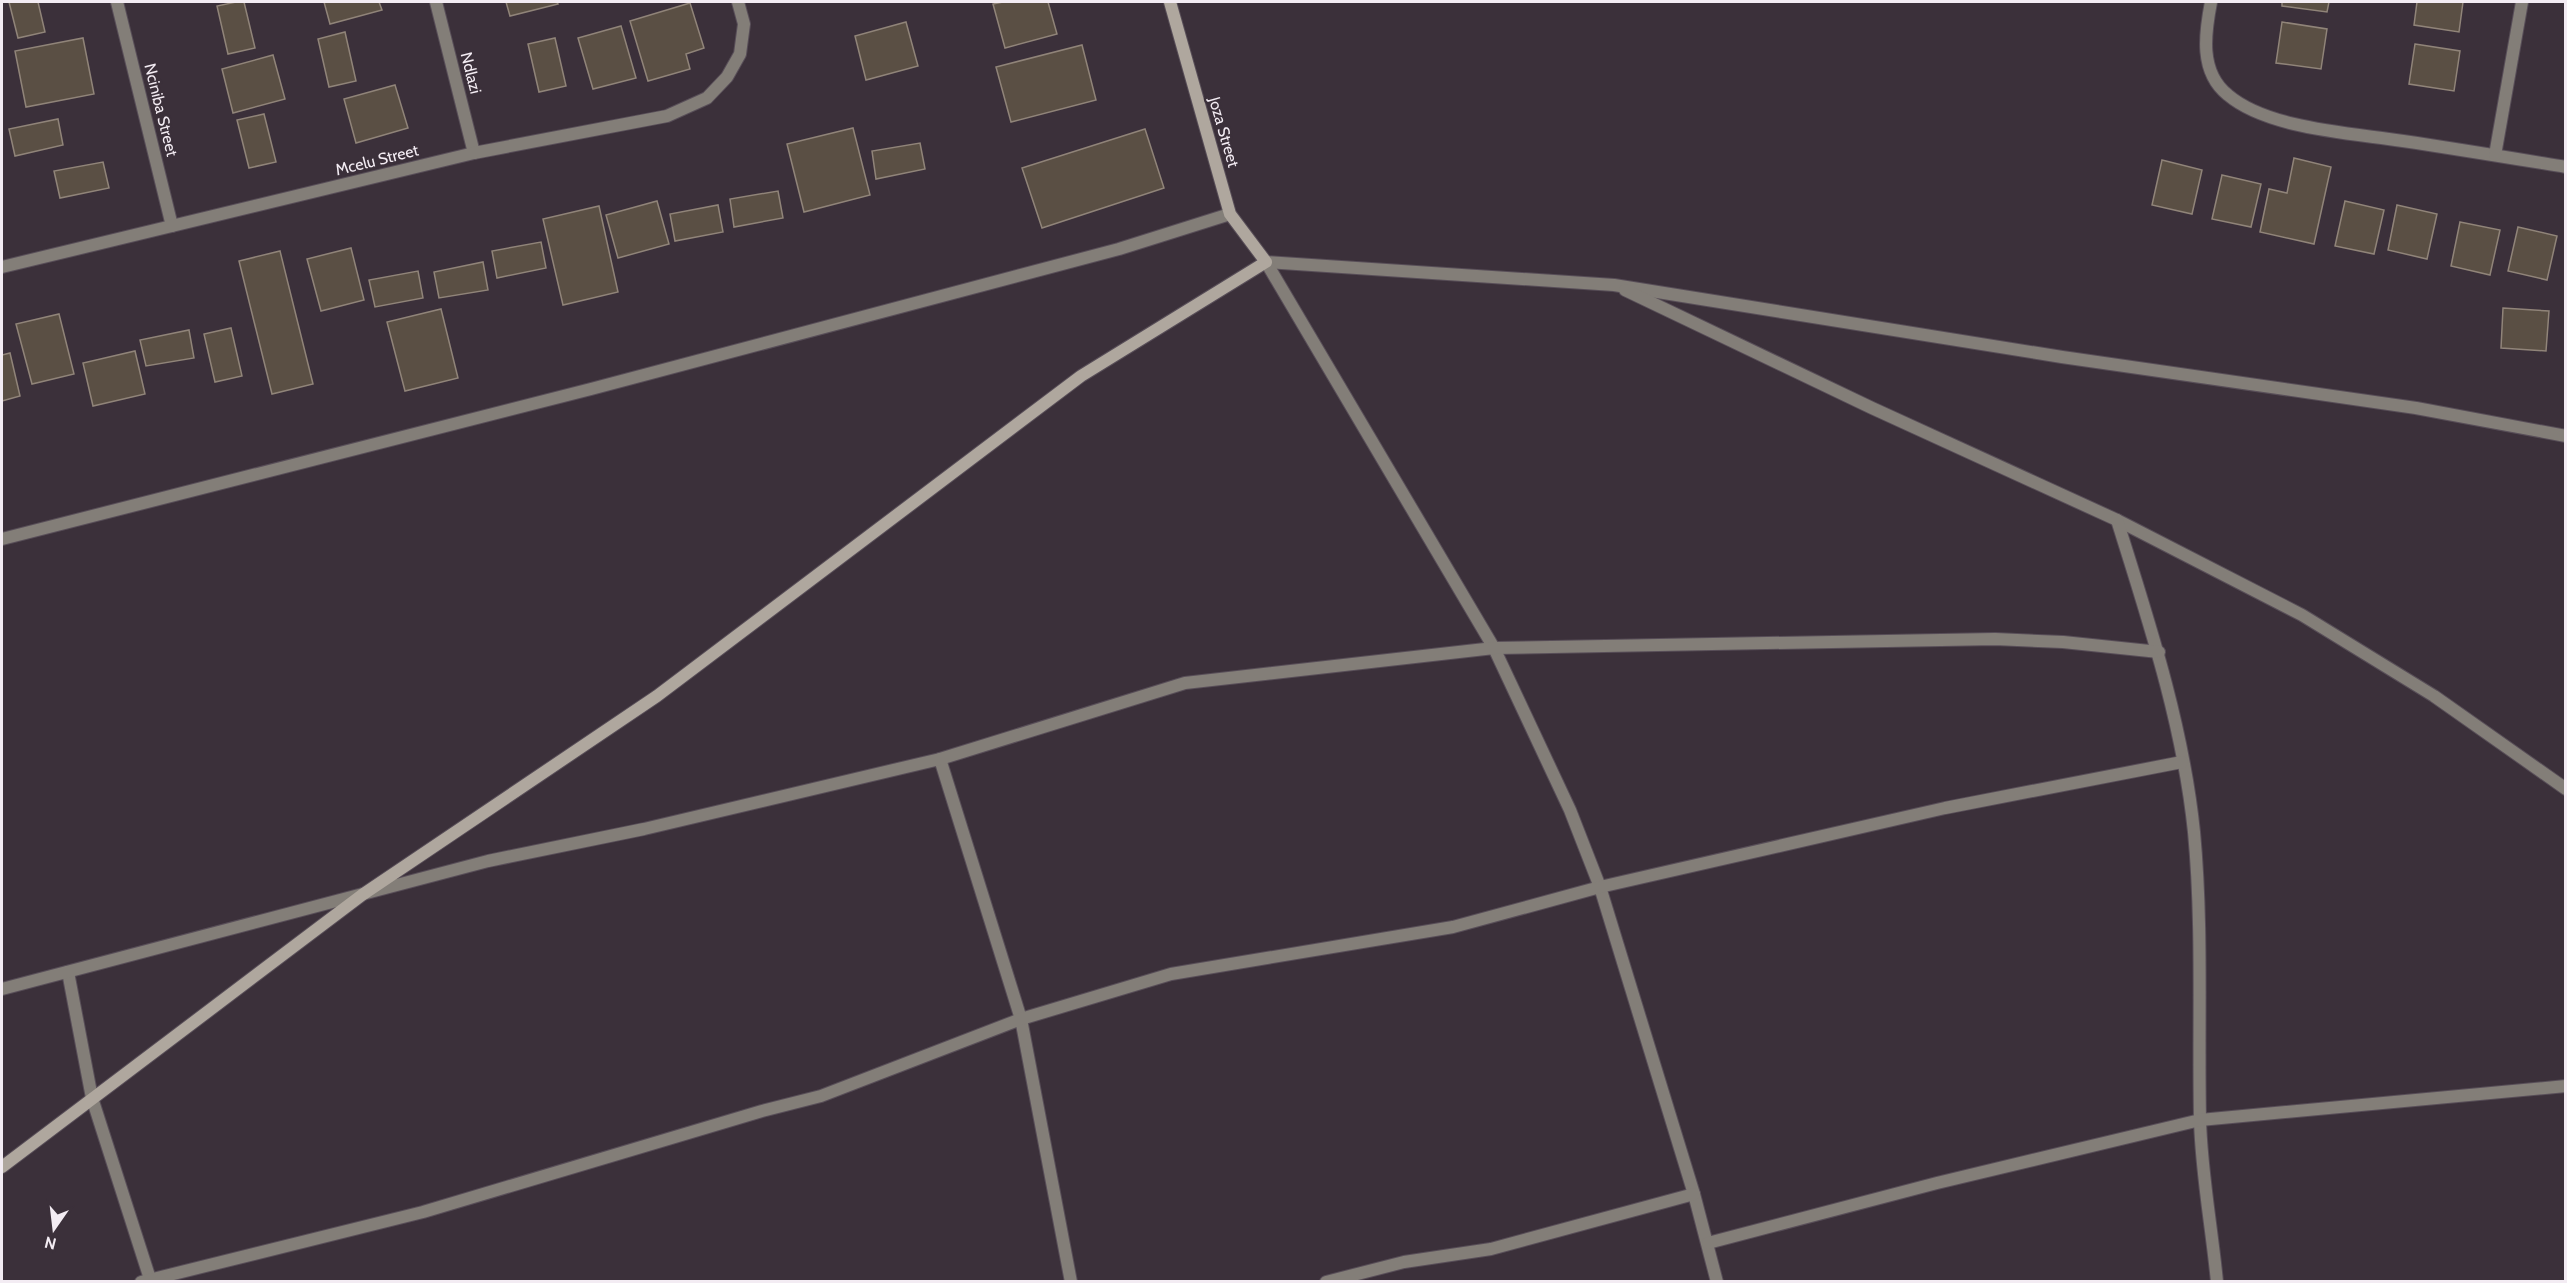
<svg xmlns="http://www.w3.org/2000/svg" width="2567" height="1283" viewBox="0 0 2567 1283" font-family="Cabin,sans-serif">
<style>
.building{fill:#5a4f44;stroke:#908479;stroke-width:1.5}
.lines{fill:none;stroke-linecap:round;stroke-linejoin:round}
.street-casing{stroke:#584e58;stroke-width:14}
.secondary-casing{stroke:#584e58;stroke-width:14}
.street{stroke:#837e78;stroke-width:12}
.secondary{stroke:#afa79e;stroke-width:12}
.labels{text-anchor:middle;dominant-baseline:central;stroke-width:4.5;stroke-linejoin:round;paint-order:stroke}
.street-label{font-size:16px;fill:#f3ecf3;stroke:#3b303a}
</style>
<rect width="100%" height="100%" fill="#3b303a"/>
<g class="building">
<polygon points="9,2 38,2 45,32 18,38"/>
<polygon points="236,2 244,2 255,48 228,54 217,6"/>
<polygon points="324,2 379,2 382,10 330,24"/>
<polygon points="506,2 557,2 558,4 510,16"/>
<polygon points="1003,2 1048,2 1057,34 1005,48 993,4"/>
<polygon points="2282,2 2329,2 2327,12 2282,6"/>
<polygon points="2417,2 2463,2 2459,32 2414,25"/>
<polygon points="690,3 704,48 686,54 690,69 648,81 630,21"/>
<polygon points="906,22 918,66 866,80 855,36"/>
<polygon points="2282,22 2327,29 2321,69 2276,63"/>
<polygon points="621,26 636,78 593,89 578,38"/>
<polygon points="345,32 356,81 329,87 318,39"/>
<polygon points="83,38 94,94 26,107 15,51"/>
<polygon points="555,38 566,86 539,92 528,44"/>
<polygon points="2415,44 2460,51 2454,91 2409,84"/>
<polygon points="1082,45 1096,100 1011,122 996,67"/>
<polygon points="273,55 285,99 233,113 222,69"/>
<polygon points="395,85 408,128 356,143 344,99"/>
<polygon points="264,114 276,162 249,168 237,120"/>
<polygon points="58,119 63,145 15,156 9,129"/>
<polygon points="853,128 870,195 804,212 787,144"/>
<polygon points="1145,129 1164,188 1042,228 1022,168"/>
<polygon points="920,143 925,169 876,179 872,151"/>
<polygon points="2294,158 2331,167 2314,244 2260,232 2269,189 2287,193"/>
<polygon points="2162,160 2202,170 2192,214 2152,205"/>
<polygon points="103,162 109,188 60,198 54,171"/>
<polygon points="2222,175 2261,184 2251,227 2212,219"/>
<polygon points="778,191 783,218 734,227 730,199"/>
<polygon points="657,201 669,244 618,258 606,215"/>
<polygon points="2345,201 2384,210 2374,254 2335,246"/>
<polygon points="718,205 723,232 675,241 670,214"/>
<polygon points="2397,205 2437,214 2427,259 2388,250"/>
<polygon points="599,206 618,292 563,305 543,219"/>
<polygon points="2460,222 2500,230 2490,275 2451,266"/>
<polygon points="2518,227 2557,236 2547,280 2508,271"/>
<polygon points="541,242 546,268 497,278 492,251"/>
<polygon points="351,248 364,300 321,311 307,259"/>
<polygon points="280,251 313,384 272,394 239,261"/>
<polygon points="483,262 488,290 439,298 434,272"/>
<polygon points="418,271 423,298 375,307 369,280"/>
<polygon points="2503,308 2549,311 2546,351 2501,348"/>
<polygon points="441,309 458,378 405,391 387,322"/>
<polygon points="59,314 74,374 32,384 16,324"/>
<polygon points="231,328 242,376 215,382 204,334"/>
<polygon points="189,330 194,358 146,366 140,340"/>
<polygon points="135,351 145,394 93,406 83,363"/>
<polygon points="10,353 20,396 2,401 2,355"/>
</g>
<g class="lines">
<defs>
<g id="street">
<polyline points="117,2 172,226"/>
<polyline points="436,2 474,153"/>
<path d="M 2211,2 C 2205,33 2199,72 2228,95 C 2268,129 2352,133 2403,141 C 2457,149 2511,158 2566,167"/>
<polyline points="2495,155 2522,2"/>
<polyline points="1266,262 1614,285 2062,357 2416,408 2566,436"/>
<polyline points="1266,262 1494,648 1570,810 1600,887 1694,1194 1717,1282"/>
<polyline points="2,267 474,153 667,116 707,98 727,77 740,54 744,24 738,2"/>
<polyline points="1625,290 1872,408 2117,520 2302,615 2434,696 2566,789"/>
<path d="M 2117,520 C 2149,622 2183,725 2194,832 C 2203,927 2198,1024 2200,1119 C 2201,1171 2212,1229 2217,1282"/>
<polyline points="2,539 591,389 1119,249 1230,214"/>
<polyline points="940,759 1021,1019 1071,1282"/>
<polyline points="68,972 92,1098 151,1282"/>
<polyline points="2,989 488,861 644,829 940,759 1185,683 1494,648 1995,639 2063,642 2159,652"/>
<polyline points="1708,1243 1937,1183 2200,1120 2566,1086"/>
<polyline points="141,1282 423,1212 762,1111 821,1096 1021,1019 1171,974 1453,927 1600,887 1945,808 2182,762"/>
<polyline points="1326,1282 1404,1262 1491,1249 1694,1194"/>
</g>
<polyline id="secondary" points="2,1167 362,895 657,696 1081,376 1266,262 1230,214 1170,2"/>
</defs>
<use href="#street" class="street-casing"/>
<use href="#secondary" class="secondary-casing"/>
<use href="#street" class="street"/>
<use href="#secondary" class="secondary"/>
</g>
<g class="labels">
<g class="street-label">
<text transform="translate(471 73) rotate(76)">Ndlazi</text>
<text transform="translate(161 110) rotate(76)">Nciniba Street</text>
<text transform="translate(1224 132) rotate(74)">Joza Street</text>
<text transform="translate(377 160) rotate(-14)">Mcelu Street</text>
</g>
</g>
<rect width="2567" height="1283" fill="none" stroke="#f3ecf3" stroke-width="6"/>
<g transform="translate(54 1229) rotate(194)" stroke="#3b303a" stroke-width="4.5" paint-order="stroke">
<path d="M0-4.5L10 22L0 15L-10 22Z" fill="#f3ecf3"/>
<text y="-9" font-size="16" font-weight="bold" text-anchor="middle" fill="#f3ecf3">N</text>
</g>
</svg>
